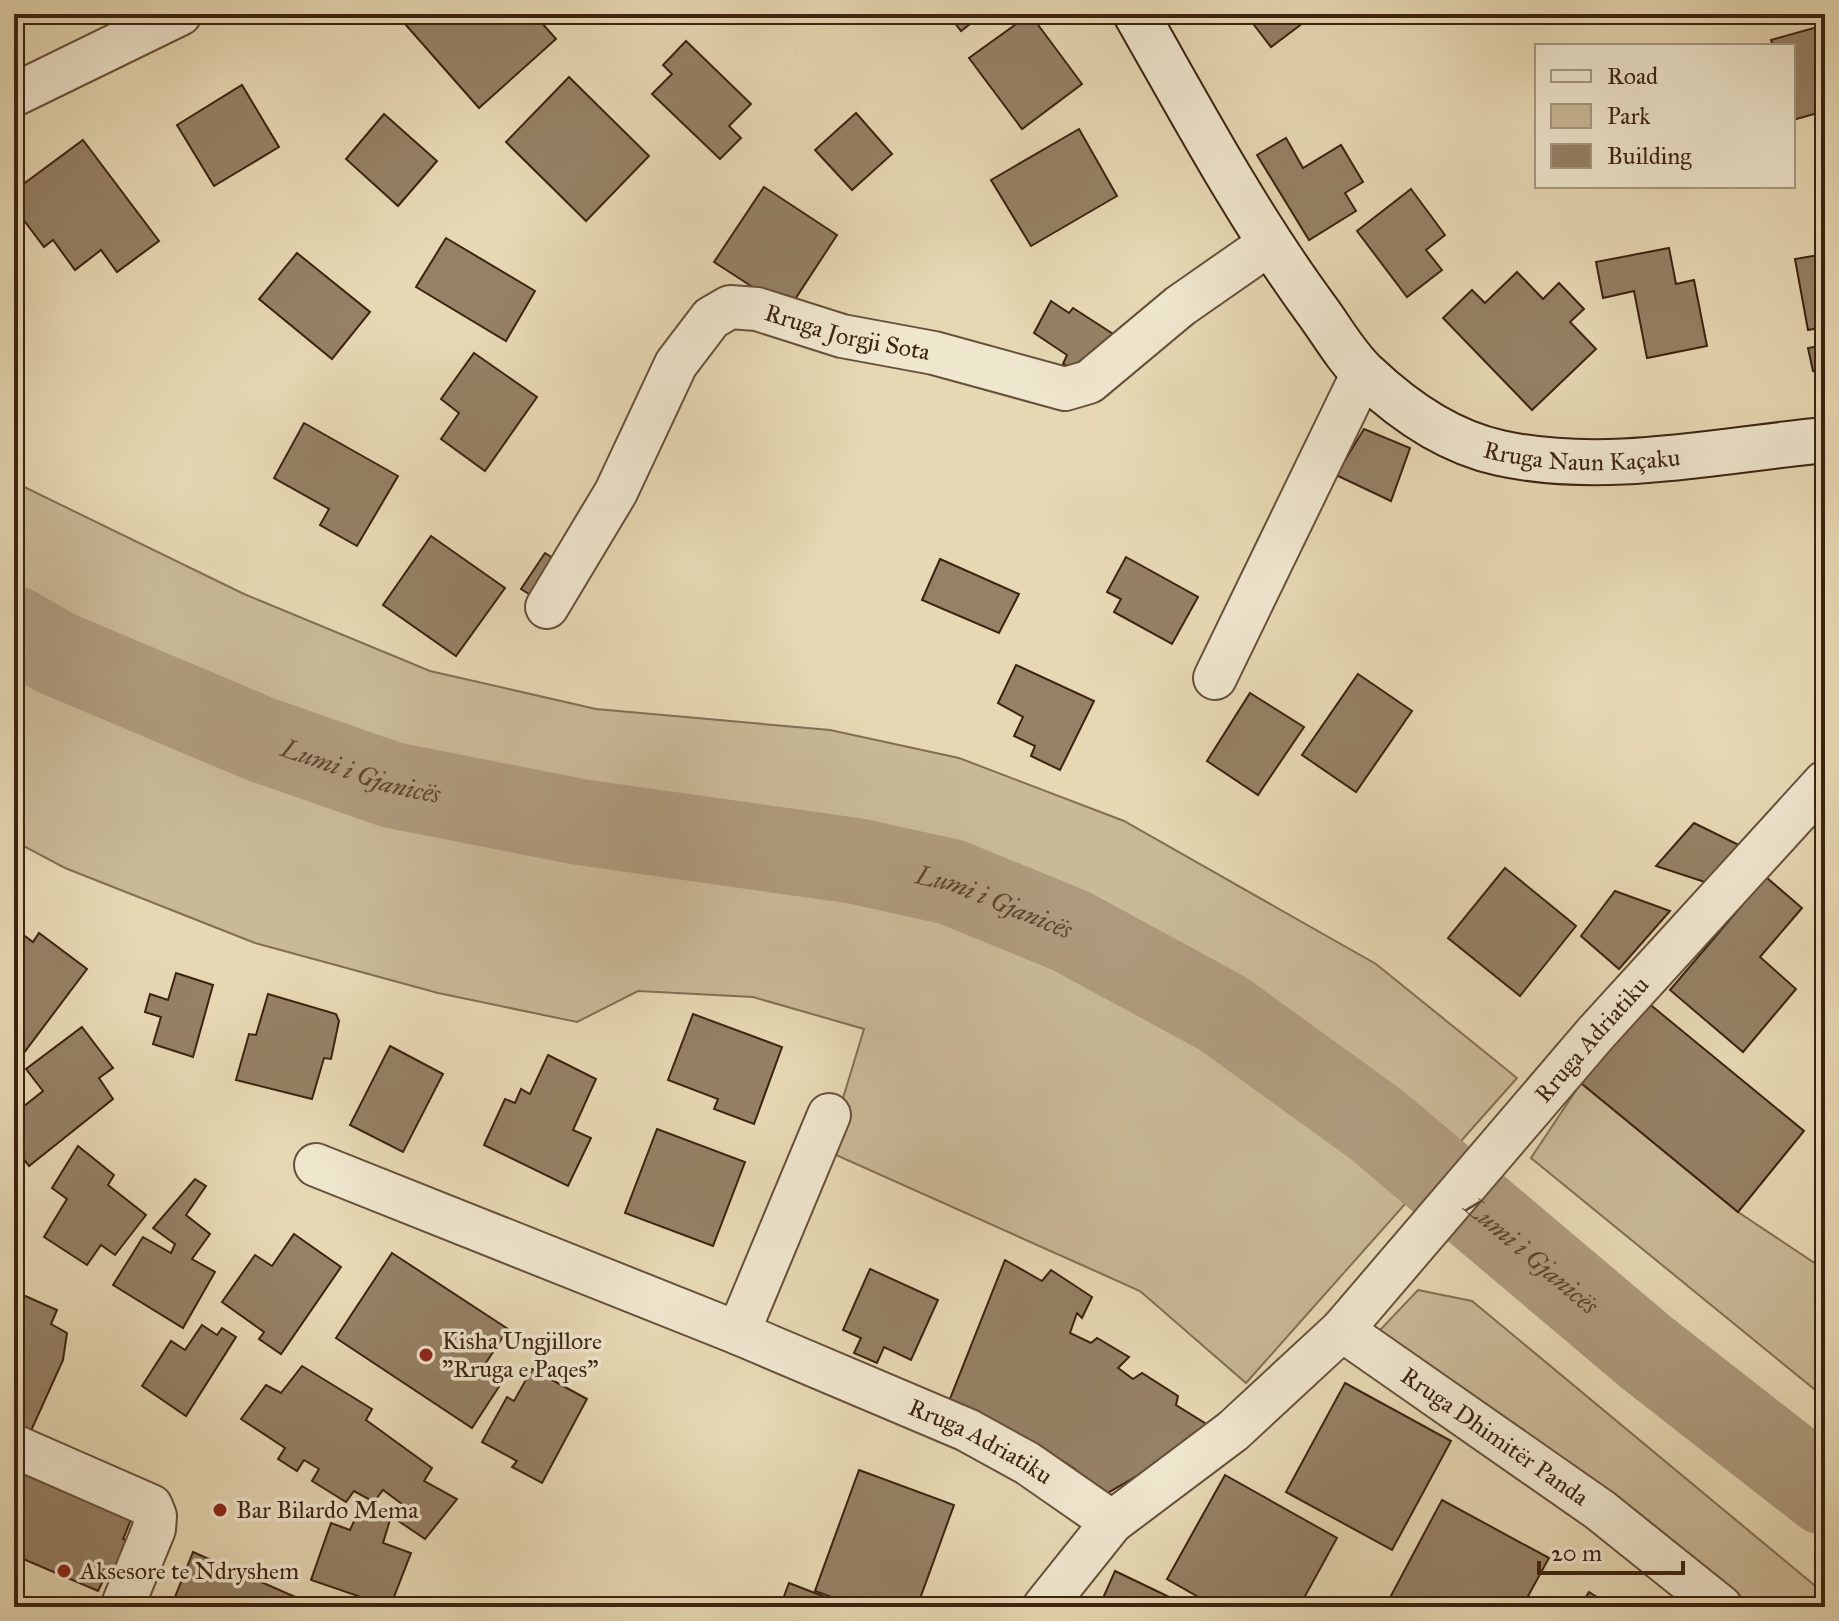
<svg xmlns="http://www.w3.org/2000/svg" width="1839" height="1621" viewBox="0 0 1839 1621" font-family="'IM FELL Great Primer',serif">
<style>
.park{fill:#c9b997;stroke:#836e54;stroke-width:2}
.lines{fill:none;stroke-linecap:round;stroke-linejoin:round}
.river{stroke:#ad9a7c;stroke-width:86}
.building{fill:#958165;stroke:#3d2310;stroke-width:2}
.street-casing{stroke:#675039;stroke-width:46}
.secondary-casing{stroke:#3d2310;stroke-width:48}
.street{stroke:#efe6ce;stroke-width:42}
.secondary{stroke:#efe6ce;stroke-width:44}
.poi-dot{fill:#8f2418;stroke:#efe6ce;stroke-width:3}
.labels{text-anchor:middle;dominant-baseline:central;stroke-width:7;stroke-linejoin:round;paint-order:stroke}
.street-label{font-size:24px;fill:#3d2310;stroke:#efe6ce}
.poi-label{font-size:24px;fill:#3d2310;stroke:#efe6ce;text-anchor:start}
.water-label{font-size:26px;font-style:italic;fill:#5f4730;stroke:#efe6ce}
</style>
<rect width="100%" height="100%" fill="#e6d8b3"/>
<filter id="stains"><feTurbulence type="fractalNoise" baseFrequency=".0025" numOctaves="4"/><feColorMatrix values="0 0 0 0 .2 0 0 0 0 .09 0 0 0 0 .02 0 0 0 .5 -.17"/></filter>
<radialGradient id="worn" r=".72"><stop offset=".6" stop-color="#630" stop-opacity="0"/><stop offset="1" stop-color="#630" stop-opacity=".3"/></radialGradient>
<g class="park">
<polygon points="14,482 244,594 430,671 596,709 830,730 959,758 1124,821 1376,964 1517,1078 1246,1383 1140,1291 827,1151 864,1029 753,997 638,991 577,1022 438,993 255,943 65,868 14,841"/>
<polygon points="1581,1083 1738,1212 1825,1270 1825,1398 1531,1158"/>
<polygon points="1418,1290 1472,1301 1825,1594 1825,1607 1721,1607 1372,1351 1381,1329"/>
</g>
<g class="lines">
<path class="river" id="s1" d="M 14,629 L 56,653 L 260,739 L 392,785 L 580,822 L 856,861 L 951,882 L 1071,931 L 1222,1013 L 1377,1125 L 1647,1353 L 1825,1492"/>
</g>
<g class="building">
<polygon points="400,14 534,14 556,39 479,108 398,16"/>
<polygon points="948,14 983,14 961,31"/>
<polygon points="1030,14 1082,84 1022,129 969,58"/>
<polygon points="1260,14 1315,14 1271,47 1251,21"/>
<polygon points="1821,26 1825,39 1825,111 1793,120 1793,46 1773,46 1771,40"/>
<polygon points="686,41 751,104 729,126 741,138 720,159 652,94 672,74 663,65"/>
<polygon points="569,77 649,156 586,221 506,142"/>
<polygon points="242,85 279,147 214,186 177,125"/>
<polygon points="856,113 892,154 852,190 815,150"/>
<polygon points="384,114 437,161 398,206 346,159"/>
<polygon points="1079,129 1117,196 1031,246 991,180"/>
<polygon points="1286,138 1303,168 1341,145 1363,182 1345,193 1356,211 1309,240 1257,155"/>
<polygon points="83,140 159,241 117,272 101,250 75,270 53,240 44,247 14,207 14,191"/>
<polygon points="764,187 837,235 788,310 714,262"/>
<polygon points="1411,189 1445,235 1426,250 1442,270 1407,297 1357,231"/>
<polygon points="1825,203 1825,242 1819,205"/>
<polygon points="446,238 535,291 506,341 416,287"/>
<polygon points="1669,248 1676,284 1694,280 1707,346 1647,358 1634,291 1603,298 1596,262"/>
<polygon points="297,253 370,312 332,359 259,299"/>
<polygon points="1825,254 1825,327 1808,330 1795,259"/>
<polygon points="1517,272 1543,299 1559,283 1584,309 1570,322 1596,349 1532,410 1443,318 1472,290 1485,303"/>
<polygon points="1051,301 1069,313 1073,308 1121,339 1081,372 1063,364 1067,355 1034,333"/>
<polygon points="1825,345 1825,369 1813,371 1808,348"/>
<polygon points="474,353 537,397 485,471 441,439 459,413 441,399"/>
<polygon points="304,423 398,476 357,546 320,525 329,509 274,478"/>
<polygon points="1364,429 1410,448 1391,501 1336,475"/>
<polygon points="431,536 505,588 456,656 383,605"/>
<polygon points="545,553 570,569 543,603 521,589"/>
<polygon points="1126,557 1198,597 1172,644 1114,612 1121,599 1107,592"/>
<polygon points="940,559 1019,594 999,633 922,600"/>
<polygon points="1016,665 1094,701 1060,770 1031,756 1035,746 1014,736 1023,717 998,703"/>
<polygon points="1358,674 1412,711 1356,792 1302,755"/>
<polygon points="1250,693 1304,727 1258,795 1207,761"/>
<polygon points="1694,823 1745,848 1708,883 1656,866"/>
<polygon points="1505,868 1576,926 1520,996 1448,938"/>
<polygon points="1766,877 1802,908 1760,957 1796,989 1743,1052 1670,990"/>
<polygon points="1615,891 1670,911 1619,969 1581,936"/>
<polygon points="14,928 33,942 39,933 87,969 14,1066"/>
<polygon points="176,973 213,985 193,1057 153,1044 161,1017 145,1012 150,994 168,1000"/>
<polygon points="268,994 336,1014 339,1021 331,1059 324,1058 312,1099 236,1080 249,1034 256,1035"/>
<polygon points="1647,1002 1804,1131 1738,1212 1581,1083"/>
<polygon points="693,1014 782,1047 754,1124 714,1109 718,1099 668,1080"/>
<polygon points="82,1027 113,1068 99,1078 113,1099 29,1166 14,1146 14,1114 43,1091 26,1069"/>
<polygon points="390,1046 443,1074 403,1152 350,1125"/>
<polygon points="548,1055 596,1079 573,1130 591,1138 568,1186 484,1145 505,1099 515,1103 521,1089 530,1094"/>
<polygon points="657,1129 745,1162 713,1246 625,1213"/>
<polygon points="78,1146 114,1175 108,1185 146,1215 115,1255 101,1245 87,1265 44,1237 67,1199 52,1188"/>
<polygon points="195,1179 206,1186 186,1215 210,1234 192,1259 215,1272 183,1328 113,1285 143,1237 171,1253 175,1244 153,1228"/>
<polygon points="294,1234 341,1267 281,1354 259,1339 264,1332 222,1302 255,1255 272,1266"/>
<polygon points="392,1253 508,1329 480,1372 500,1385 472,1428 336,1338"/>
<polygon points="1005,1260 1042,1281 1051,1270 1092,1297 1082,1318 1077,1313 1070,1333 1091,1343 1097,1338 1129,1357 1118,1368 1133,1379 1142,1373 1178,1396 1176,1405 1216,1430 1104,1495 1070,1479 1075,1469 1037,1445 944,1414"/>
<polygon points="870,1269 938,1300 911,1360 884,1347 877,1363 854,1353 861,1338 843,1330"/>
<polygon points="14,1291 57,1310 51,1324 67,1333 63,1360 30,1433 14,1427"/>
<polygon points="202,1325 217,1335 222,1328 236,1337 186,1416 142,1386 171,1341 185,1350"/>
<polygon points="302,1366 372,1409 366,1420 432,1468 424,1481 457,1499 425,1539 394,1518 402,1504 383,1490 374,1502 354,1491 346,1502 312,1481 319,1469 304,1460 297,1471 278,1459 285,1448 241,1419 266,1385 281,1393"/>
<polygon points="532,1369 587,1399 542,1483 512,1467 517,1461 482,1442 507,1397 514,1401"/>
<polygon points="1345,1383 1451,1441 1392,1550 1286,1492"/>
<polygon points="14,1470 98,1506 101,1499 135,1510 123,1539 136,1543 122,1574 109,1569 98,1591 21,1558 20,1565 14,1563"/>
<polygon points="859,1470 954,1505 917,1607 859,1607 815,1591"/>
<polygon points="1225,1475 1337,1538 1299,1607 1216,1607 1167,1579"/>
<polygon points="1442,1500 1549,1558 1522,1607 1385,1607"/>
<polygon points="360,1508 390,1520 383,1543 411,1553 390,1607 311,1580 331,1523 350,1530"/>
<polygon points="193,1552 318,1607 171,1607"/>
<polygon points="1115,1571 1190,1607 1099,1607"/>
<polygon points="789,1583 851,1607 780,1607"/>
<polygon points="1589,1592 1613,1607 1580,1607"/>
</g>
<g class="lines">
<defs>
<g id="street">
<polyline points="14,95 180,14"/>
<path id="s2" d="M 547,607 L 616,492 L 676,364 L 711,318 L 730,307 L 757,309 L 842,336 L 934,353 L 1065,389 L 1089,382 L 1180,306 L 1269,244"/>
<polyline points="1215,678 1363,373"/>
<path id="s3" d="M 316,1165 L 738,1333 L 967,1430 L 1027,1463 L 1112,1522"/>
<path id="s4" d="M 1342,1330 L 1600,1510 L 1721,1607"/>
<polyline points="738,1333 829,1115"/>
<polyline points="14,1446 151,1506 155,1516 154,1529 122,1607"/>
<path id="s5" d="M 1044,1607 L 1112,1522 L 1233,1431 L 1342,1330 L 1596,1033 L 1825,782"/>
</g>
<g id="secondary">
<path id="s6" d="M 1136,14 C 1193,114 1247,215 1315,308 C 1331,329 1346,357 1366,375 C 1403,410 1449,442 1500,453 C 1605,476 1720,450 1825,440"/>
</g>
</defs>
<use href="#street" class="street-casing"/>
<use href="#secondary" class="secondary-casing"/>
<use href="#street" class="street"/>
<use href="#secondary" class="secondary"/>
</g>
<g class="poi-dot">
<circle cx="426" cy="1355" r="8"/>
<circle cx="220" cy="1510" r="8"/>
<circle cx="64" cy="1571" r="8"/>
</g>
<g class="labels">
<g class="street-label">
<text stroke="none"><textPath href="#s2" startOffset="476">Rruga Jorgji Sota</textPath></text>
<text stroke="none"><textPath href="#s6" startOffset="668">Rruga Naun Kaçaku</textPath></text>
<text stroke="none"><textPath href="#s5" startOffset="792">Rruga Adriatiku</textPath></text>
<text stroke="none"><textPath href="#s4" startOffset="186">Rruga Dhimitër Panda</textPath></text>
<text stroke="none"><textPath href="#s3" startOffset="720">Rruga Adriatiku</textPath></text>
</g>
<g class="poi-label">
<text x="442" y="1341">Kisha Ungjillore<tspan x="442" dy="28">"Rruga e Paqes"</tspan></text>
<text x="236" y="1510">Bar Bilardo Mema</text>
<text x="80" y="1571">Aksesore te Ndryshem</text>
</g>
<g class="water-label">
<text stroke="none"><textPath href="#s1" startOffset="376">Lumi i Gjanicës</textPath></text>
<text stroke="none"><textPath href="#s1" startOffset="1024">Lumi i Gjanicës</textPath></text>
<text stroke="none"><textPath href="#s1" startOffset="1672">Lumi i Gjanicës</textPath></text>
</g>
</g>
<rect width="1839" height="1621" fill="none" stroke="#e6d8b3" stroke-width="48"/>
<rect x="16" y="16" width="1807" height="1589" fill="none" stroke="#3d2310" stroke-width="4"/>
<rect x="24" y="24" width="1791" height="1573" fill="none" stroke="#3d2310" stroke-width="2"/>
<rect x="1535" y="44" width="260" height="144" fill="#efe6ce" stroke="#a89882" stroke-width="2"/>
<rect x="1551" y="70" width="40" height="12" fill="#efe6ce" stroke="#a89882" stroke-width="2"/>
<text x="1607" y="84" font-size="24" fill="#3d2310">Road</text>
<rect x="1551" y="104" width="40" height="24" fill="#c9b997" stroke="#a89882" stroke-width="2"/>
<text x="1607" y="124" font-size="24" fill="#3d2310">Park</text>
<rect x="1551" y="144" width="40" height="24" fill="#958165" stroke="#a89882" stroke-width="2"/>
<text x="1607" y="164" font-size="24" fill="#3d2310">Building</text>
<path d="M1539 1561v12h144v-12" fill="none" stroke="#3d2310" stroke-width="4"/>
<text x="1551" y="1561" font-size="24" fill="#3d2310" stroke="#efe6ce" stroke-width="6" paint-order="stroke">20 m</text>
<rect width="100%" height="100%" filter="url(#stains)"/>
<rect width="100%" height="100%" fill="url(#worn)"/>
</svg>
